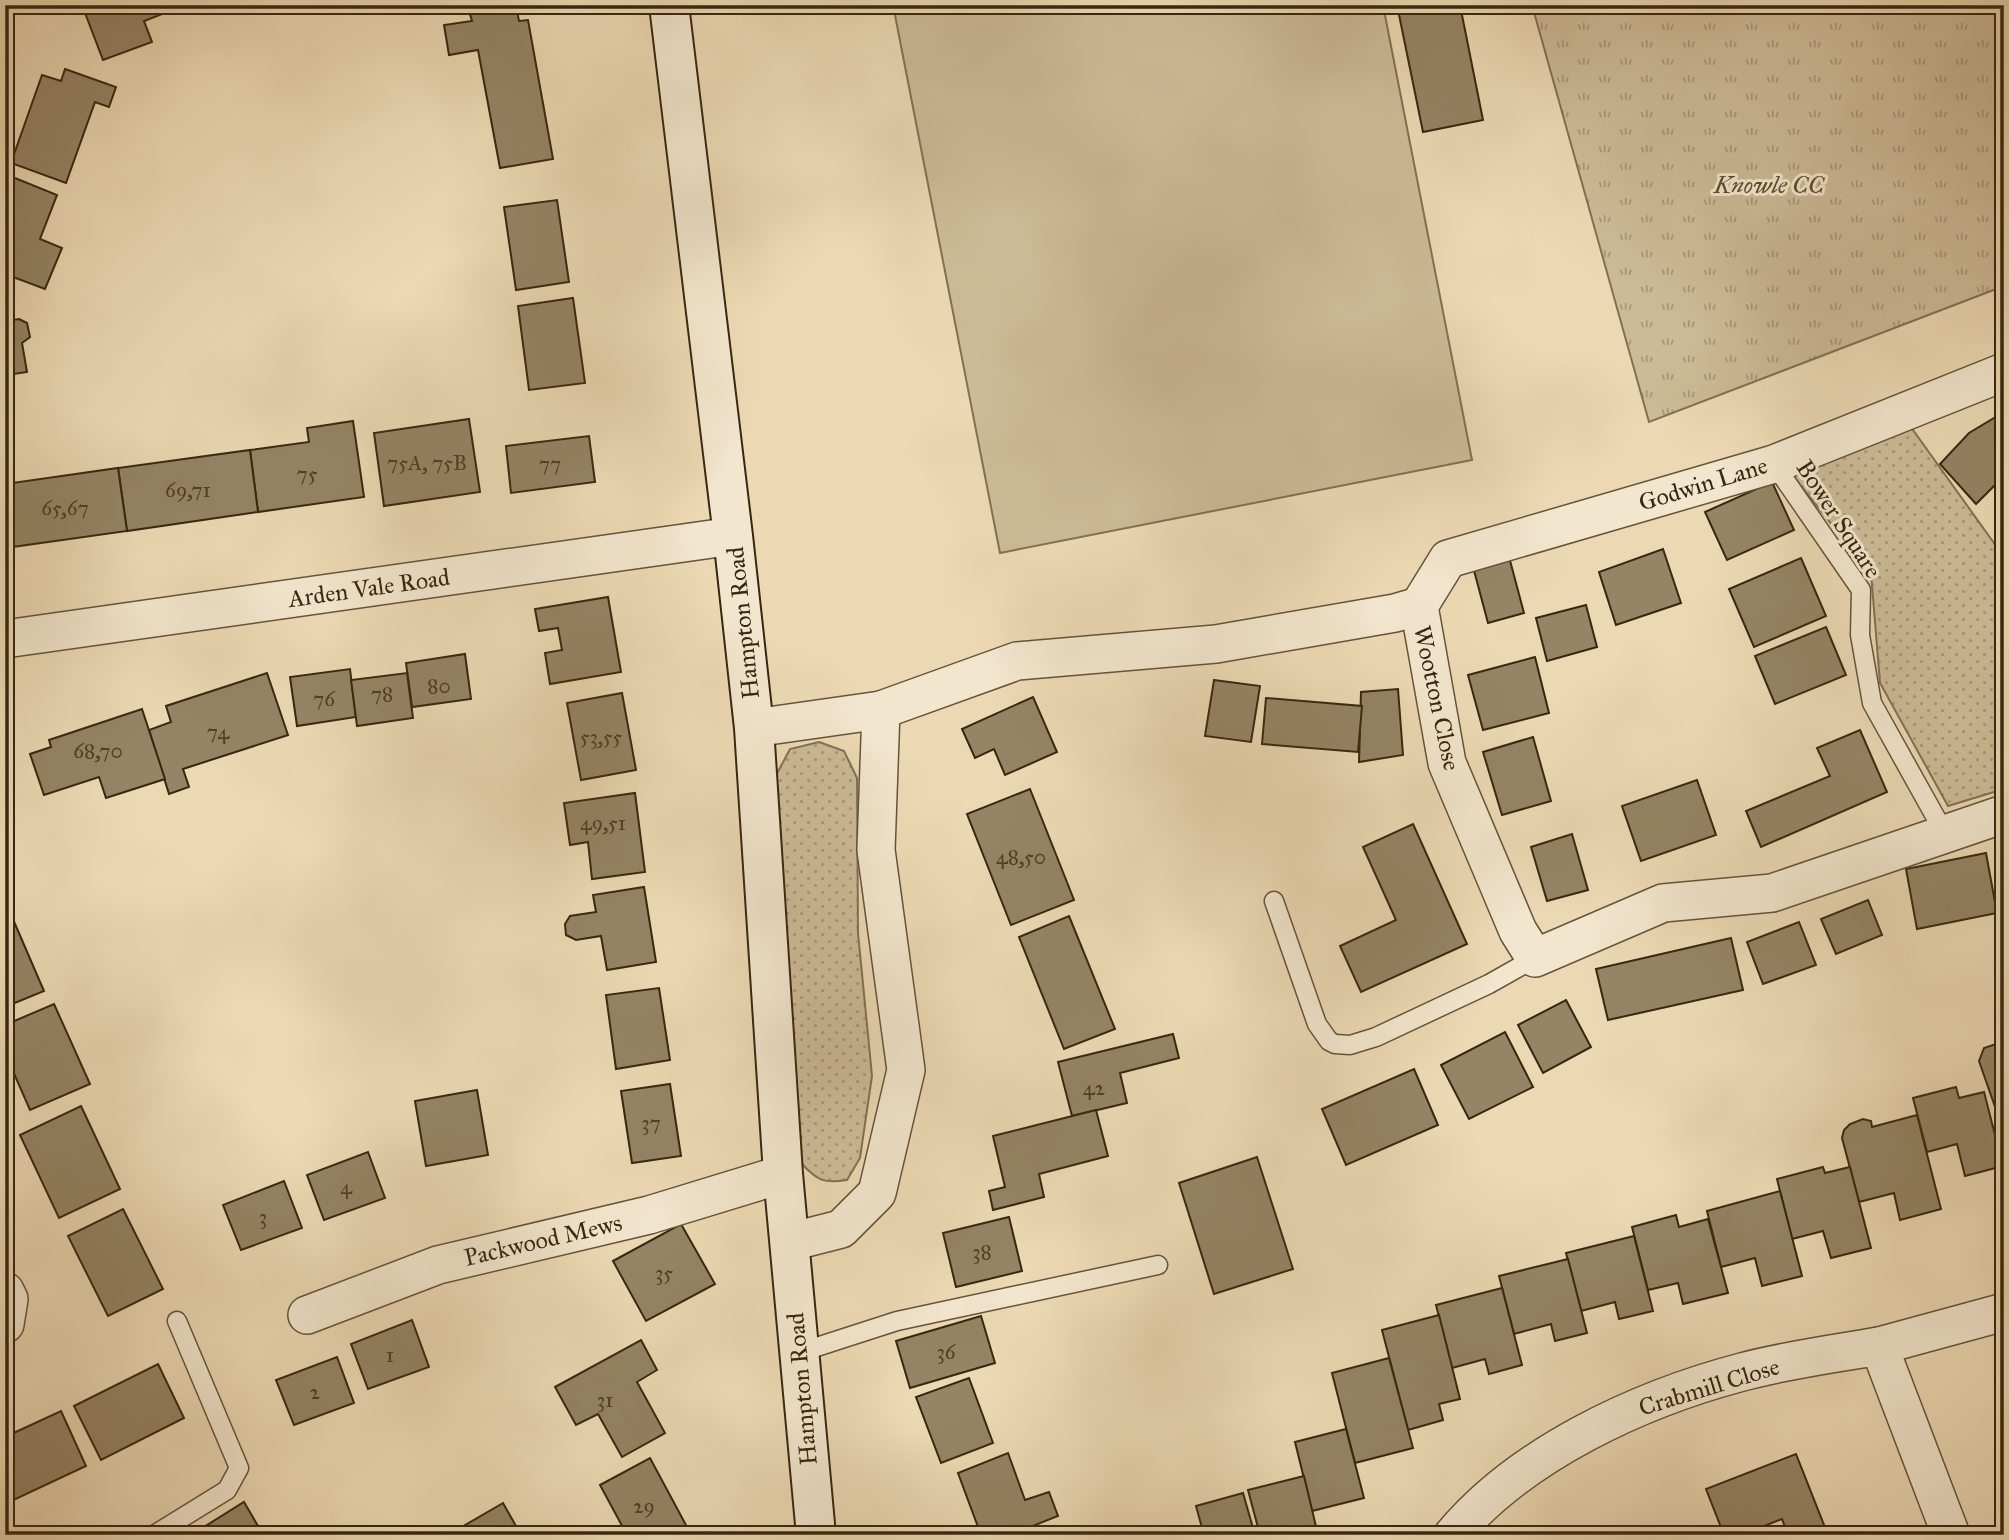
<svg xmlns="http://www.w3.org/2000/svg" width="2009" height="1540" viewBox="0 0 2009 1540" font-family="'IM FELL Great Primer',serif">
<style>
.grass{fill:url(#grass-dots);stroke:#827154;stroke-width:2}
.park{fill:url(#park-tufts);stroke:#827154;stroke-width:2}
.pitch{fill:#cdbb97;stroke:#827154;stroke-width:2}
.building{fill:#958465;stroke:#372711;stroke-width:2}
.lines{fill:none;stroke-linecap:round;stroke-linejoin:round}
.lane-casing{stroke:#64543a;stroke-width:21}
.street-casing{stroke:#64543a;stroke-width:40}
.secondary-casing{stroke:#372711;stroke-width:42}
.lane{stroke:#f3e6ce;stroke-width:18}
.street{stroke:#f3e6ce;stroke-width:37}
.secondary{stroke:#f3e6ce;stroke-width:38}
.labels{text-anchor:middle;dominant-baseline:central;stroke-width:6;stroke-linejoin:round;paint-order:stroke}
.number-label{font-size:21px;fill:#4e3e26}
.park-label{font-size:24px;font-style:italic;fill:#5c4c32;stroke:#f3e6ce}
.street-label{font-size:24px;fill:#372711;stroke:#f3e6ce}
</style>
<defs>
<pattern id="grass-dots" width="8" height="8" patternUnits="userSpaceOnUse" patternTransform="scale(1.75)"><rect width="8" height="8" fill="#cdbb97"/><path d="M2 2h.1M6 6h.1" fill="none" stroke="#a7987a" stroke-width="1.8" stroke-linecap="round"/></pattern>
<pattern id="park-tufts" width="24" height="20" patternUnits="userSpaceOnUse" patternTransform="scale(1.75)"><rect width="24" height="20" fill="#cdbb97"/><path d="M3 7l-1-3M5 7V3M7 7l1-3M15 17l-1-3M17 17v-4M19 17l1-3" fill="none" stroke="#a7987a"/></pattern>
</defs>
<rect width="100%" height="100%" fill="#ecd9b3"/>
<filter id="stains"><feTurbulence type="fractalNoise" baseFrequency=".00286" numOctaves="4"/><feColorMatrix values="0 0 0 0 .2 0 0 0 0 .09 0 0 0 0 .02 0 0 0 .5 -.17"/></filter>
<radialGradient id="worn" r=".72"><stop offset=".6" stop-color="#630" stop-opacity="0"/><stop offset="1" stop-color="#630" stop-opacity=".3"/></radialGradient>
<g class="grass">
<polygon points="1908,423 2004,557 2004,789 1948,806 1880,683 1871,573 1787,469"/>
<path d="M 819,742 L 844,751 L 857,778 L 858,933 L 872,1076 L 860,1158 L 847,1180 C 823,1184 817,1180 801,1163 L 773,781 L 790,749 Z"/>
</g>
<polygon class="park" points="1532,5 2004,5 2004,286 1649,422"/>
<polygon class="pitch" points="893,5 1383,5 1472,460 1000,553"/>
<g class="building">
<polygon points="82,5 167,5 170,11 144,21 152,42 103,60"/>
<polygon points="498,5 516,5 519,21 528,20 553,159 500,168 478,50 449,55 444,25 472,21 469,11"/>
<polygon points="1397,5 1460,5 1483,120 1423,132"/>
<polygon points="65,69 116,87 109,107 95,102 66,183 11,163 42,75 61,81"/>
<polygon points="5,174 57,195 40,239 62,248 45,289 5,274"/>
<polygon points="557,200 569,282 516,290 504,207"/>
<polygon points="573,298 585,383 529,390 518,306"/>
<polygon points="19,319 27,323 30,337 22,343 27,372 7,375 10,397 5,398 5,321"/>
<polygon points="2004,412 2004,476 1976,504 1940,464 1969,433"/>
<polygon points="469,419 480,492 384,506 374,433"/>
<polygon points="353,421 364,497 258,512 250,450 309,442 307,428"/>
<polygon points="589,436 595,482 511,493 506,446"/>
<polygon points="250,450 258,512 127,531 118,468"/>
<polygon points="118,468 127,531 5,548 5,484"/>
<polygon points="1772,482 1794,530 1727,560 1705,512"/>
<polygon points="1663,549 1681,603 1616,625 1599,572"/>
<polygon points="1508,553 1524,613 1488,623 1472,563"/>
<polygon points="1801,558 1826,616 1754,647 1729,589"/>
<polygon points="608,597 621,672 550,684 545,653 562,650 558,628 539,631 535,609"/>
<polygon points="1586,605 1597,647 1547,661 1536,618"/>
<polygon points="1826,627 1846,675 1775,704 1755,656"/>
<polygon points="465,654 471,699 412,707 406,663"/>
<polygon points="1535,657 1549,713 1483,730 1468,675"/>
<polygon points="350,669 356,717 297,726 290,677"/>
<polygon points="267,673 288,735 183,769 189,787 169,794 149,730 171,722 166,706"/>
<polygon points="407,673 413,718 357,726 351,680"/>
<polygon points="1214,680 1260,686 1251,742 1205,736"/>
<polygon points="1398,689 1403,755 1359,762 1361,692"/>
<polygon points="622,693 636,770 581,780 567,703"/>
<polygon points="1033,697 1057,752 1005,775 994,749 975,758 962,729"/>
<polygon points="1266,698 1362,706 1358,752 1262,744"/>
<polygon points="142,709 165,779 106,798 99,777 44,795 30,754 51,747 49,740"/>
<polygon points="1860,730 1887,792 1761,847 1746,811 1830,776 1817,748"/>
<polygon points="1533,737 1551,801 1502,815 1483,752"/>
<polygon points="1697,780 1716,835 1641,861 1622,806"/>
<polygon points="1030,789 1074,900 1011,925 967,814"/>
<polygon points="635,793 645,872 592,879 588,842 570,845 564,803"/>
<polygon points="1413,824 1467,944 1361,992 1340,946 1396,920 1363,847"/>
<polygon points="1572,834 1588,890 1547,901 1531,847"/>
<polygon points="1986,853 1997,913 1917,929 1906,869"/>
<polygon points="644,887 656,962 607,970 601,936 576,940 566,935 565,924 570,916 596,912 593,895"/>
<polygon points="1868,900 1882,935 1836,954 1821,919"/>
<polygon points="9,910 44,991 5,1007 5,911"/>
<polygon points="1069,916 1115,1029 1064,1049 1019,937"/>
<polygon points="1799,922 1816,965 1763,984 1747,942"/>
<polygon points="1731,938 1743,990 1608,1020 1596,969"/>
<polygon points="659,988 670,1060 616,1069 606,995"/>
<polygon points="1566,1000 1591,1047 1543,1073 1518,1025"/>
<polygon points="54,1004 90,1084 30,1110 5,1053 5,1025"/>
<polygon points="1505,1032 1533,1087 1469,1119 1441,1065"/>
<polygon points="1173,1034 1179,1058 1120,1073 1127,1103 1072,1116 1058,1062"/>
<polygon points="1999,1043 2004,1045 2004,1123 2001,1124 1979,1061 1984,1048"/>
<polygon points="1414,1069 1438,1125 1346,1165 1322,1109"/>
<polygon points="670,1084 681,1156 632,1163 621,1091"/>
<polygon points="1956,1087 1959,1098 1984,1092 2003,1166 1965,1176 1957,1144 1927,1152 1913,1098"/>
<polygon points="477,1090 488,1155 426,1166 415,1101"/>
<polygon points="81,1106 120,1189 59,1218 20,1135"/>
<polygon points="1096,1110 1108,1156 1039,1174 1044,1197 993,1210 989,1191 1005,1187 993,1136"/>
<polygon points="1917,1115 1941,1209 1900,1220 1894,1193 1859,1202 1842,1138 1844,1130 1850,1124 1863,1119 1871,1121 1872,1127"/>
<polygon points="368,1152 385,1198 324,1220 307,1175"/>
<polygon points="1257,1157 1293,1269 1214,1294 1179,1183"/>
<polygon points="1823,1167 1825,1173 1850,1167 1871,1248 1831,1258 1823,1231 1792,1239 1777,1179"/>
<polygon points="284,1181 302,1228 241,1250 223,1205"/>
<polygon points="1780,1191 1802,1276 1762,1286 1755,1258 1721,1267 1707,1211"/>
<polygon points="123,1209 163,1289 108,1316 68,1236"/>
<polygon points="1676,1215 1679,1227 1708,1219 1728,1293 1683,1304 1678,1283 1648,1290 1632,1227"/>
<polygon points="1009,1217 1022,1271 956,1287 943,1233"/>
<polygon points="681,1224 715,1284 646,1321 613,1261"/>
<polygon points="1634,1236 1653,1311 1619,1319 1615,1302 1581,1311 1566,1253"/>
<polygon points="1568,1259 1587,1333 1555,1341 1551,1324 1514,1334 1499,1276"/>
<polygon points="1502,1288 1522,1365 1489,1374 1485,1359 1452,1368 1436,1305"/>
<polygon points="1439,1315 1460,1399 1439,1404 1443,1420 1408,1430 1382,1330"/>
<polygon points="981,1316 995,1363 910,1388 896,1341"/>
<polygon points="412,1320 429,1367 368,1389 351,1344"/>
<polygon points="641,1340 657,1370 637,1382 665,1433 622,1457 598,1414 576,1425 555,1387"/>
<polygon points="337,1357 354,1403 294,1425 276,1380"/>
<polygon points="1389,1358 1413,1448 1355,1463 1332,1373"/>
<polygon points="158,1364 184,1418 101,1460 74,1406"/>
<polygon points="969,1378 993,1443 941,1463 916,1397"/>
<polygon points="61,1411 86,1466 5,1504 5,1437"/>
<polygon points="1346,1429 1364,1498 1312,1511 1295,1442"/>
<polygon points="1008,1453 1025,1500 1049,1492 1058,1516 1010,1535 981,1535 958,1473"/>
<polygon points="1796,1454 1828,1535 1788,1535 1782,1519 1741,1535 1724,1535 1706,1489"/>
<polygon points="650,1458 687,1527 672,1535 627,1535 600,1485"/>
<polygon points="1304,1476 1318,1535 1260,1535 1248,1490"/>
<polygon points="1243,1493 1255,1535 1204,1535 1196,1506"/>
<polygon points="244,1502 258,1526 244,1535 191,1535"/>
<polygon points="503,1503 521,1535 448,1535"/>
</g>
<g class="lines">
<defs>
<g id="lane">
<polyline points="1774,464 1861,590 1860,635 1872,703 1945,834"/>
<polyline points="1274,901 1317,1024 1329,1041 1335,1044 1350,1045 1376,1037 1489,984 1535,958"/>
<polyline points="798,1353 897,1321 1158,1265"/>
<polyline points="154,1535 227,1490 239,1468 177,1321"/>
</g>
<g id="street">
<polyline points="1419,606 1447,763 1518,931 1535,958 1663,903 1772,893 2004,814"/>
<polyline points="1419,606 1448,559 1774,464 2004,372"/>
<polyline points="5,639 733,536"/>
<polyline points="754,728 881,710 1017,661 1216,644 1395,613 1419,606"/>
<polyline points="790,1242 841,1229 877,1193 906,1070 876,850 881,710"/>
<polyline points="5,1291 9,1299 5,1324"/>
<polyline points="307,1315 438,1265 649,1215 783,1174"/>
<polyline points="1879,1346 2004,1312"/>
<path d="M 1453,1535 C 1522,1453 1640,1399 1742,1372 C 1786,1360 1833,1354 1879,1346 L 1951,1535"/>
</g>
<polyline id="secondary" points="669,5 733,536 754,728 783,1174 816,1535"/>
</defs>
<use href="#lane" class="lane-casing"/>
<use href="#street" class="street-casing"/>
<use href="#secondary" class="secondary-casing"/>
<use href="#lane" class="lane"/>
<use href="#street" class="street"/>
<use href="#secondary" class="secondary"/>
</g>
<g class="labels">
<g class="number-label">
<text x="427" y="463">75A, 75B</text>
<text x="550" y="464">77</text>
<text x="307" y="474">75</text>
<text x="188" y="490">69,71</text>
<text x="65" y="508">65,67</text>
<text x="439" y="686">80</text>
<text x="382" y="694">78</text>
<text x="324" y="699">76</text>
<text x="218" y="732">74</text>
<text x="601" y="737">53,55</text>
<text x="98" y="751">68,70</text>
<text x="603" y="823">49,51</text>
<text x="1021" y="857">48,50</text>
<text x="1094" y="1088">42</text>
<text x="651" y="1123">37</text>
<text x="346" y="1187">4</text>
<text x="263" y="1217">3</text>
<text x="982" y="1252">38</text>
<text x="664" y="1273">35</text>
<text x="946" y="1352">36</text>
<text x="390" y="1355">1</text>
<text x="315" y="1392">2</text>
<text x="605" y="1400">31</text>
<text x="644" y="1506">29</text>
</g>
<g class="park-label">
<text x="1769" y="185">Knowle CC</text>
</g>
<g class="street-label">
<text transform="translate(1703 484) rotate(-17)">Godwin Lane</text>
<text transform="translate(1839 519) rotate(57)">Bower Square</text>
<text transform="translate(369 588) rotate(-8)">Arden Vale Road</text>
<text transform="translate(743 623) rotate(-96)">Hampton Road</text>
<text transform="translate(1437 698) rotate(78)">Wootton Close</text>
<text transform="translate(543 1240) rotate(-13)">Packwood Mews</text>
<text transform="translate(1709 1387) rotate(-17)">Crabmill Close</text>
<text transform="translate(802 1389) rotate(-95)">Hampton Road</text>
</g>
</g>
<rect width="2009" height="1540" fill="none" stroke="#ecd9b3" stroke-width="28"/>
<rect x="7" y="7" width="1995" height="1526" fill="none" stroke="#372711" stroke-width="3.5"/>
<rect x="14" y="14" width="1981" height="1512" fill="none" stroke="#372711" stroke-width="2"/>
<rect width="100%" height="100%" filter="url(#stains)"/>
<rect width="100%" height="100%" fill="url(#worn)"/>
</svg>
